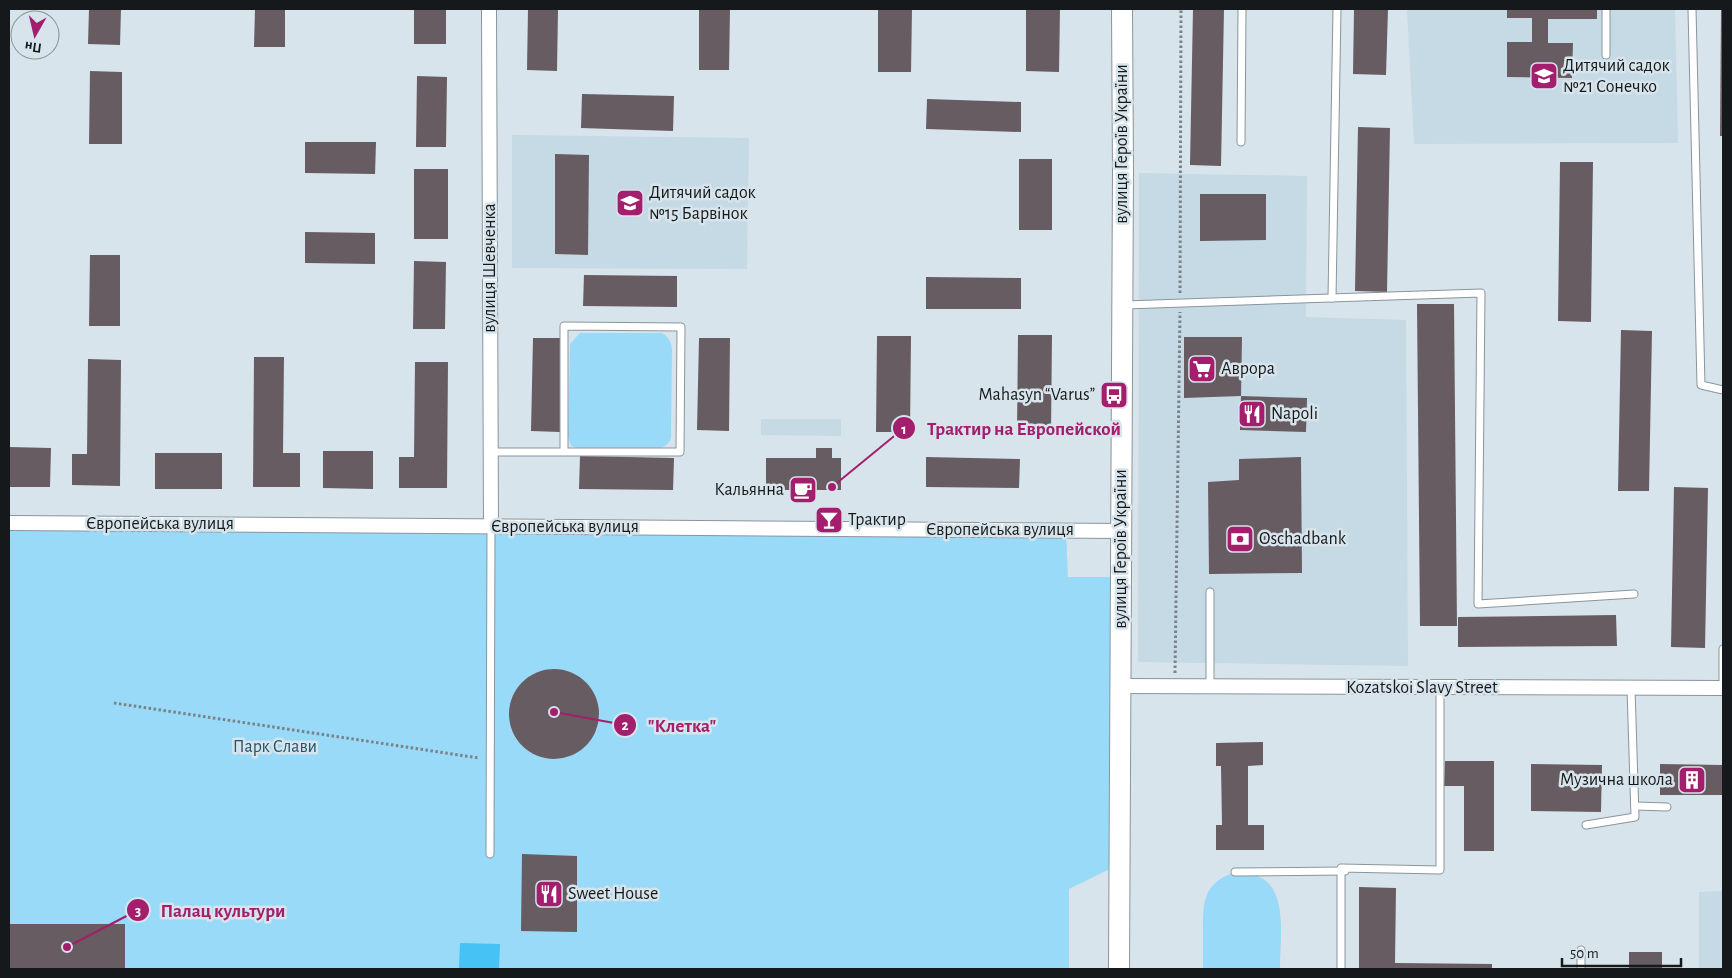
<svg xmlns="http://www.w3.org/2000/svg" width="1732" height="978" viewBox="0 0 1732 978" font-family="'Alegreya Sans',sans-serif">
<style>
.built{fill:#c5dae4}
.green{fill:#99daf9}
.water{fill:#46c2f4}
.building{fill:#675c61}
.lines{fill:none;stroke-linecap:round;stroke-linejoin:round}
.lane-casing{stroke:#89959b;stroke-width:9}
.street-casing{stroke:#89959b;stroke-width:16}
.secondary-casing{stroke:#89959b;stroke-width:22}
.path{stroke:#7a8287;stroke-width:3;stroke-dasharray:2.5 2.5;stroke-linecap:butt}
.lane{stroke:#fff;stroke-width:7}
.street{stroke:#fff;stroke-width:14}
.secondary{stroke:#fff;stroke-width:20}
.labels{text-anchor:middle;dominant-baseline:central;stroke-width:5;stroke-linejoin:round;paint-order:stroke}
.poi-label{font-size:18px;fill:#15191b;stroke:#d8e4eb;text-anchor:start}
.street-label{font-size:18px;fill:#15191b;stroke:#d8e4eb}
.park-label{font-size:18px;fill:#23556a;stroke:#d8e4eb}
.leader{fill:none;stroke:#a31f6d;stroke-width:2}
.callout-dot{fill:#a31f6d;stroke:#d8e4eb;stroke-width:2}
.mark-label{font-size:15px;text-anchor:middle;font-weight:bold;fill:#fff}
.callout-label{font-size:19px;text-anchor:middle;font-weight:bold;fill:#a31f6d;stroke:#d8e4eb;stroke-width:5;stroke-linejoin:round;paint-order:stroke}
</style>
<rect width="100%" height="100%" fill="#d8e4eb"/>
<g class="built">
<polygon points="1407,9 1675,9 1678,143 1414,144"/>
<polygon points="512,135 749,138 747,269 512,268"/>
<polygon points="1139,173 1307,176 1306,317 1406,320 1408,666 1138,662"/>
<polygon points="761,419 841,419 841,436 761,435"/>
<polygon points="1723,891 1723,969 1699,969 1699,892"/>
</g>
<g class="green">
<path d="M 580,333 L 662,333 C 670,338 671,342 672,351 L 671,437 C 669,444 666,446 660,448 L 577,448 L 571,446 L 568,436 L 570,344 Z"/>
<polygon points="9,523 1066,531 1068,577 1121,577 1120,864 1069,889 1069,969 9,969"/>
<path d="M 1235,872 C 1292,871 1280,929 1280,969 L 1203,969 C 1203,956 1203,943 1203,930 C 1203,900 1204,883 1235,872 Z"/>
</g>
<polygon class="water" points="460,943 500,944 499,969 459,969"/>
<g class="building">
<polygon points="89,9 121,9 120,45 88,44"/>
<polygon points="255,9 285,9 285,47 254,47"/>
<rect x="414" y="9" width="32" height="35"/>
<polygon points="528,9 558,9 557,71 527,70"/>
<polygon points="699,9 730,9 729,70 699,70"/>
<polygon points="878,9 912,9 911,72 878,72"/>
<polygon points="1026,9 1060,9 1059,72 1026,71"/>
<polygon points="1193,9 1224,9 1221,166 1190,165"/>
<polygon points="1354,9 1388,9 1386,75 1353,74"/>
<polygon points="1507,9 1597,9 1597,19 1548,19 1548,43 1573,43 1572,78 1507,77 1507,42 1532,42 1532,18 1507,18"/>
<polygon points="1721,9 1723,9 1723,136 1720,136"/>
<polygon points="90,71 122,72 122,144 89,144"/>
<polygon points="417,76 447,77 446,147 416,147"/>
<polygon points="582,94 674,96 673,131 581,128"/>
<polygon points="927,99 1021,102 1021,132 926,129"/>
<polygon points="1358,127 1390,128 1387,292 1355,291"/>
<polygon points="305,142 376,142 375,174 305,173"/>
<polygon points="555,154 589,155 588,255 555,254"/>
<rect x="1019" y="159" width="33" height="71"/>
<polygon points="1560,162 1593,162 1591,322 1558,321"/>
<rect x="414" y="169" width="34" height="70"/>
<polygon points="1200,194 1266,194 1266,240 1200,241"/>
<polygon points="305,232 375,233 375,264 305,263"/>
<polygon points="90,255 120,255 120,326 89,326"/>
<polygon points="414,261 446,262 445,329 413,329"/>
<polygon points="584,275 677,276 677,307 583,306"/>
<polygon points="926,277 1021,278 1021,309 926,309"/>
<polygon points="1417,304 1454,304 1457,626 1420,626"/>
<polygon points="1621,330 1652,331 1649,491 1618,491"/>
<polygon points="1018,335 1052,335 1051,433 1017,432"/>
<polygon points="877,336 911,336 910,432 876,432"/>
<polygon points="1184,337 1242,337 1241,396 1184,398"/>
<polygon points="533,338 561,338 560,432 531,431"/>
<polygon points="699,338 730,338 729,431 697,430"/>
<polygon points="254,357 284,357 283,453 300,453 300,487 253,487"/>
<polygon points="88,359 121,360 120,486 72,485 72,454 87,454"/>
<polygon points="415,362 448,362 447,488 399,488 399,457 414,457"/>
<polygon points="1241,396 1307,398 1306,432 1240,430"/>
<polygon points="9,447 51,448 50,487 9,487"/>
<polygon points="816,448 832,448 832,458 841,458 841,490 766,490 766,458 816,458"/>
<polygon points="323,451 373,451 373,489 323,488"/>
<rect x="155" y="453" width="67" height="36"/>
<polygon points="580,456 674,458 673,490 579,489"/>
<polygon points="926,457 1020,459 1019,488 926,487"/>
<polygon points="1301,457 1302,573 1209,574 1208,482 1239,480 1239,459"/>
<polygon points="1674,487 1708,488 1705,648 1671,647"/>
<polygon points="1616,615 1617,646 1458,647 1458,617"/>
<circle cx="554" cy="714" r="45"/>
<polygon points="1263,742 1263,765 1248,766 1248,825 1264,825 1264,850 1216,850 1216,825 1222,825 1221,766 1216,766 1216,743"/>
<polygon points="1445,761 1494,761 1494,851 1464,851 1464,786 1444,786"/>
<polygon points="1531,764 1602,765 1601,812 1531,811"/>
<polygon points="1660,764 1723,765 1723,795 1660,795"/>
<polygon points="522,854 577,856 577,932 521,931"/>
<polygon points="1359,887 1396,888 1395,963 1492,964 1492,969 1359,969"/>
<rect x="9" y="924" width="116" height="45"/>
<rect x="1629" y="952" width="33" height="17"/>
</g>
<g class="lines">
<defs>
<g id="lane">
<polyline points="1606,9 1606,55"/>
<polyline points="1692,9 1701,385 1723,390"/>
<polyline points="1241,142 1242,9"/>
<polyline points="1332,298 1337,9"/>
<polyline points="1125,305 1481,293 1478,604 1634,594"/>
<polyline points="490,452 680,452 681,327 564,326 564,452"/>
<polyline points="1210,686 1210,592"/>
<polyline points="1723,688 1723,649"/>
<polyline points="1635,806 1667,807"/>
<polyline points="1586,825 1635,817 1631,688"/>
<polyline points="490,854 491,526"/>
<polyline points="1235,872 1345,871"/>
<polyline points="1341,969 1341,868 1440,870 1440,688"/>
<polyline points="1581,969 1581,950"/>
</g>
<g id="street">
<polyline points="489,9 491,526"/>
<polyline points="9,523 1121,531"/>
<polyline points="1121,686 1723,688"/>
</g>
<polyline id="secondary" points="1119,969 1123,173 1122,9"/>
</defs>
<use href="#lane" class="lane-casing"/>
<use href="#street" class="street-casing"/>
<use href="#secondary" class="secondary-casing"/>
<g class="path">
<polyline points="1180,293 1181,9"/>
<polyline points="1175,673 1180,312"/>
<polyline points="114,703 479,758"/>
</g>
<use href="#lane" class="lane"/>
<use href="#street" class="street"/>
<use href="#secondary" class="secondary"/>
</g>
<defs>
<symbol id="school-square" viewBox="-11 -11 22 22"><rect x="-9" y="-9" width="18" height="18" rx="4" fill="#a31f6d" stroke="#d8e4eb"/><path d="M0-5L7-2L0 1L-7-2ZM-4 1L0 2.5L4 1V4Q0 6-4 4Z" fill="#fff"/></symbol>
<symbol id="supermarket-square" viewBox="-11 -11 22 22"><rect x="-9" y="-9" width="18" height="18" rx="4" fill="#a31f6d" stroke="#d8e4eb"/><path d="M-6-5.5h2.5l.6 2H6L4.5 2H-2.5L-4.4-4H-6ZM-1.5 3.2a1.3 1.3 0 1 0 .1 0ZM3 3.2a1.3 1.3 0 1 0 .1 0Z" fill="#fff"/></symbol>
<symbol id="bus-square" viewBox="-11 -11 22 22"><rect x="-9" y="-9" width="18" height="18" rx="4" fill="#a31f6d" stroke="#d8e4eb"/><path d="M-5-6H5V4H4V6H2V4H-2V6H-4V4H-5ZM-3.5-4V0h7V-4ZM-3.5 1.2v1.5H-2V1.2ZM2 1.2v1.5H3.5V1.2Z" fill="#fff"/></symbol>
<symbol id="restaurant-square" viewBox="-11 -11 22 22"><rect x="-9" y="-9" width="18" height="18" rx="4" fill="#a31f6d" stroke="#d8e4eb"/><path d="M-5-6h1v4h1v-4h1v4h1v-4h1v5L-1.5 .5V6h-2V.5L-5-1ZM5-6V6H3V1.5H1.5Q1.5-4 5-6Z" fill="#fff"/></symbol>
<symbol id="cafe-square" viewBox="-11 -11 22 22"><rect x="-9" y="-9" width="18" height="18" rx="4" fill="#a31f6d" stroke="#d8e4eb"/><path d="M-5.5-4.5H6V0H3Q3 3.5 0 3.5H-2.5Q-5.5 3.5-5.5 0ZM3-3.2v2h1.7v-2ZM-6 4.5H4V6H-6Z" fill="#fff"/></symbol>
<symbol id="bar-square" viewBox="-11 -11 22 22"><rect x="-9" y="-9" width="18" height="18" rx="4" fill="#a31f6d" stroke="#d8e4eb"/><path d="M-6-5H6L.8 .8V4.5H3.5V6h-7V4.5H-.8V.8Z" fill="#fff"/></symbol>
<symbol id="bank-square" viewBox="-11 -11 22 22"><rect x="-9" y="-9" width="18" height="18" rx="4" fill="#a31f6d" stroke="#d8e4eb"/><path d="M-6-4H6V4H-6ZM0-2.3a2.3 2.3 0 1 0 0 4.6a2.3 2.3 0 1 0 0-4.6Z" fill="#fff"/></symbol>
<symbol id="building-square" viewBox="-11 -11 22 22"><rect x="-9" y="-9" width="18" height="18" rx="4" fill="#a31f6d" stroke="#d8e4eb"/><path d="M-4-6H4V6H1V3H-1V6H-4ZM-2.5-4.3h1.7v1.8h-1.7ZM.8-4.3h1.7v1.8H.8ZM-2.5-1h1.7V.8h-1.7ZM.8-1h1.7V.8H.8Z" fill="#fff"/></symbol>
</defs>
<g fill-rule="evenodd">
<use href="#school-square" x="1528" y="60" width="32" height="32"/>
<use href="#school-square" x="614" y="187" width="32" height="32"/>
<use href="#supermarket-square" x="1186" y="353" width="32" height="32"/>
<use href="#bus-square" x="1098" y="379" width="32" height="32"/>
<use href="#restaurant-square" x="1236" y="398" width="32" height="32"/>
<use href="#cafe-square" x="787" y="474" width="32" height="32"/>
<use href="#bar-square" x="813" y="504" width="32" height="32"/>
<use href="#bank-square" x="1224" y="523" width="32" height="32"/>
<use href="#building-square" x="1676" y="764" width="32" height="32"/>
<use href="#restaurant-square" x="533" y="878" width="32" height="32"/>
</g>
<g class="labels">
<g class="poi-label">
<text x="1563" y="66">Дитячий садок<tspan x="1563" dy="21">№21 Сонечко</tspan></text>
<text x="649" y="193">Дитячий садок<tspan x="649" dy="21">№15 Барвінок</tspan></text>
<text x="1221" y="369">Аврора</text>
<text x="1095" y="395" text-anchor="end">Mahasyn “Varus”</text>
<text x="1271" y="414">Napoli</text>
<text x="784" y="490" text-anchor="end">Кальянна</text>
<text x="848" y="520">Трактир</text>
<text x="1259" y="539">Oschadbank</text>
<text x="1673" y="780" text-anchor="end">Музична школа</text>
<text x="568" y="894">Sweet House</text>
</g>
<g class="street-label">
<text transform="translate(1122 144) rotate(-90)">вулиця Героїв України</text>
<text transform="translate(490 268) rotate(-90)">вулиця Шевченка</text>
<text x="160" y="524">Європейська вулиця</text>
<text x="565" y="527">Європейська вулиця</text>
<text x="1000" y="530">Європейська вулиця</text>
<text transform="translate(1121 549) rotate(-90)">вулиця Героїв України</text>
<text x="1422" y="688">Kozatskoi Slavy Street</text>
</g>
<g class="park-label">
<text x="275" y="747">Парк Слави</text>
</g>
</g>
<path class="leader" d="M832 487L904 428M554 712L625 725M67 947L138 910"/>
<g class="callout-dot">
<circle cx="832" cy="487" r="5"/>
<circle cx="554" cy="712" r="5"/>
<circle cx="67" cy="947" r="5"/>
<circle cx="904" cy="428" r="12"/>
<circle cx="625" cy="725" r="12"/>
<circle cx="138" cy="910" r="12"/>
</g>
<g class="mark-label">
<text x="904" y="434">1</text>
<text x="625" y="730">2</text>
<text x="138" y="916">3</text>
</g>
<g class="callout-label">
<text x="1024" y="435">Трактир на Европейской</text>
<text x="682" y="732">"Клетка"</text>
<text x="223" y="917">Палац культури</text>
</g>
<rect width="1732" height="978" fill="none" stroke="#15191b" stroke-width="20"/>
<g transform="translate(35 35) rotate(188)"><circle r="24" fill="#d8e4eb" stroke="#8a9398"/>
<path d="M0-4L9 19L0 12L-9 19Z" fill="#a31f6d"/>
<text y="-8" font-size="14" font-weight="bold" text-anchor="middle" fill="#15191b">Пн</text>
</g>
<path d="M1562 958v8h119v-8" fill="none" stroke="#15191b" stroke-width="2.5"/>
<text x="1570" y="958" font-size="15" fill="#15191b" stroke="#d8e4eb" stroke-width="4" paint-order="stroke">50 m</text>
</svg>
